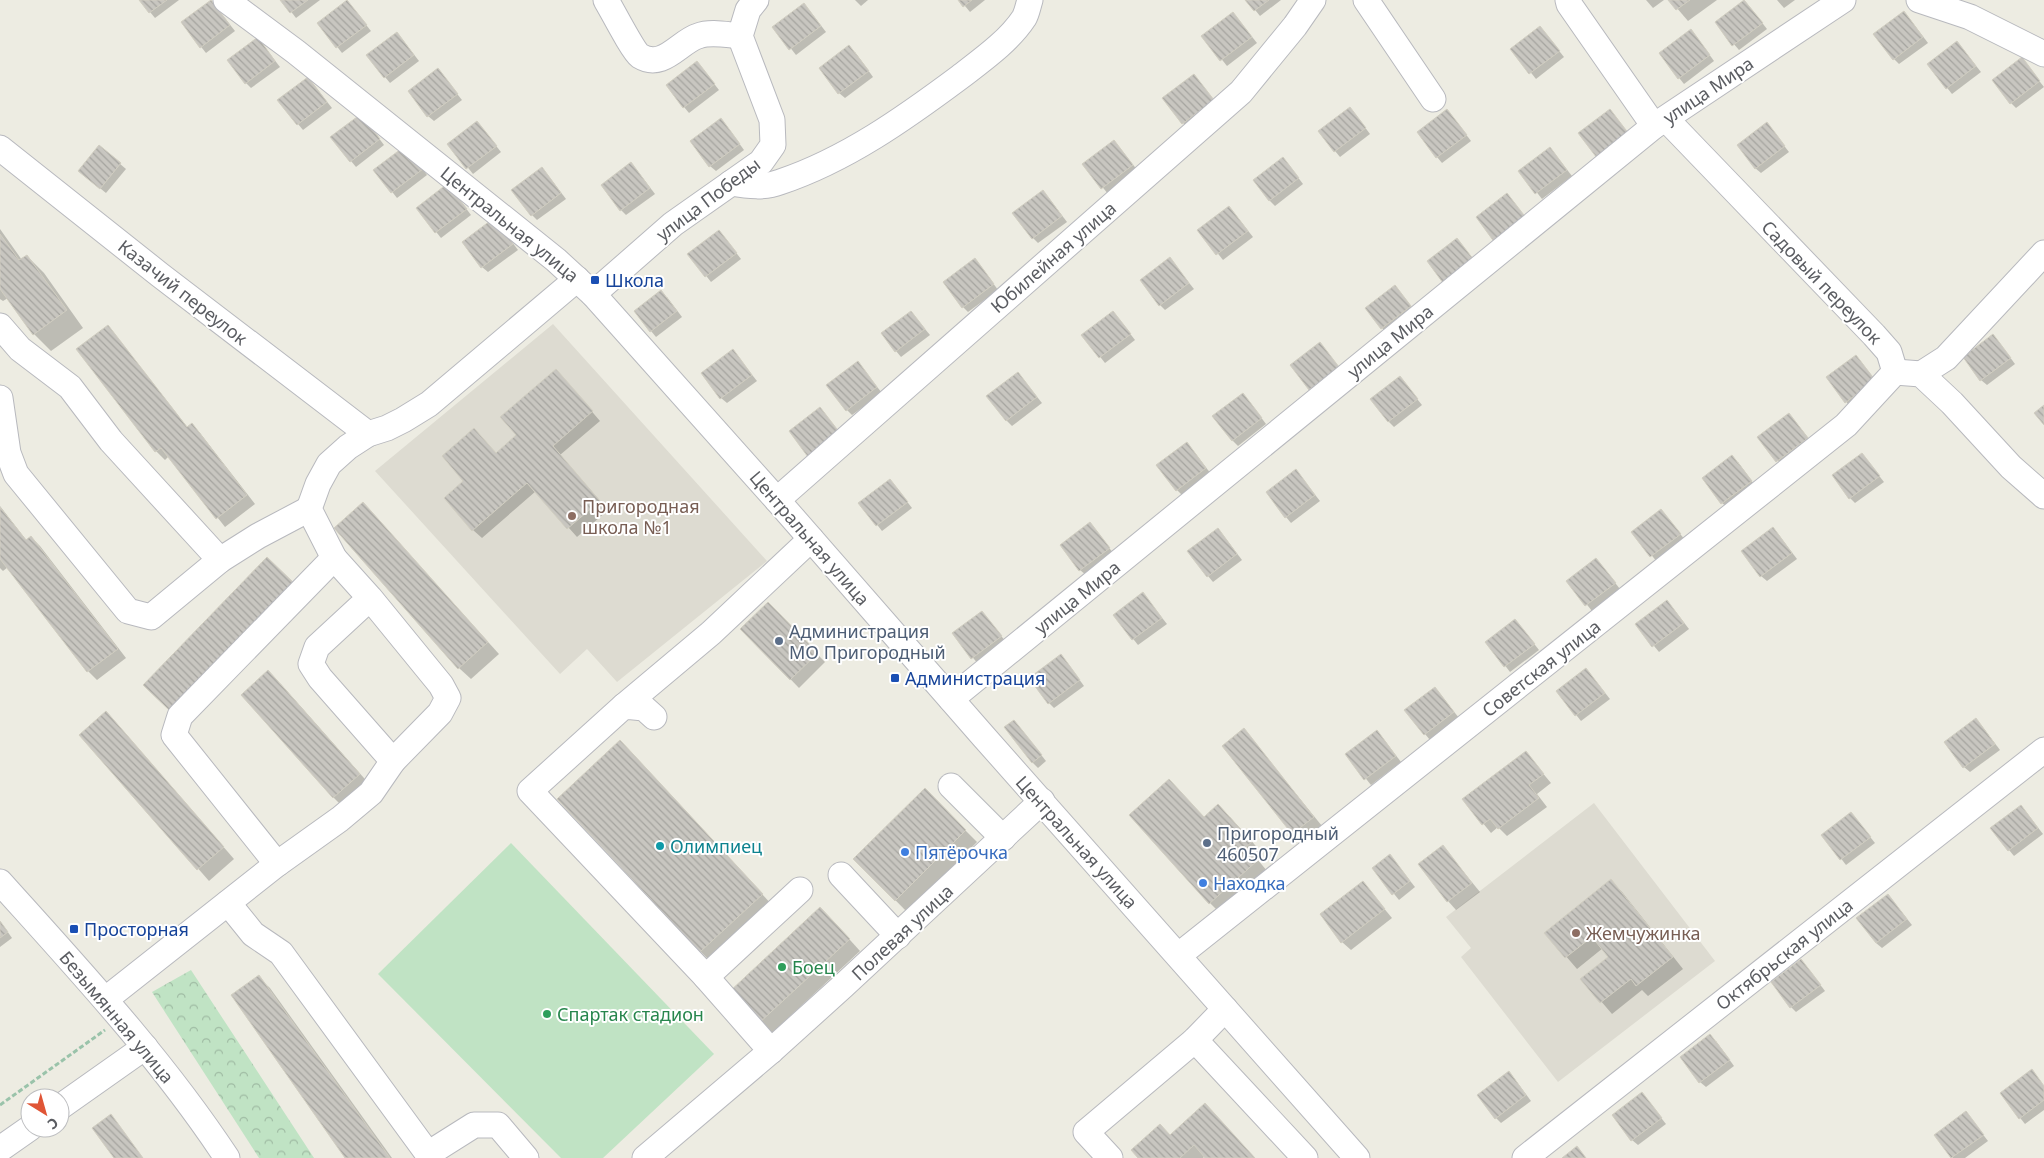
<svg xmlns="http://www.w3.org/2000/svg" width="2044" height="1158" viewBox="0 0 2044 1158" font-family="'Noto Sans',sans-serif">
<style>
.education{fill:#dddbd1}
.grass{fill:#c0e3c4}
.forest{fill:url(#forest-crowns)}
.shadow{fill:#0003}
.building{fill:url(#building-back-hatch);stroke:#d1cec1}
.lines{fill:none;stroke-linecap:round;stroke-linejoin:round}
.minor-casing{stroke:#b8b9be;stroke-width:27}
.path{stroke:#9ac3aa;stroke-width:3;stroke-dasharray:5 2.5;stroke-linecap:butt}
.minor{stroke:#fff;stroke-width:25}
.transit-dot{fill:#1a4fb4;stroke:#fff;stroke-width:2}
.education-dot{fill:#8d6e63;stroke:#fff;stroke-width:2}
.service-dot{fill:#5c6f8a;stroke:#fff;stroke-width:2}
.culture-dot{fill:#0f9aa8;stroke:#fff;stroke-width:2}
.shop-dot{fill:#3f7fe0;stroke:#fff;stroke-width:2}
.leisure-dot{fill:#2e9e5b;stroke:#fff;stroke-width:2}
.labels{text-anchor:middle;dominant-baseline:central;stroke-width:4;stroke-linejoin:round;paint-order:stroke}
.street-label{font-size:18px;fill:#5b5d62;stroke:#fff}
.transit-label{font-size:18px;fill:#164399;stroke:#fff;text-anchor:start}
.education-label{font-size:18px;fill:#785e54;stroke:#fff;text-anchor:start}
.service-label{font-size:18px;fill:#4e5e75;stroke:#fff;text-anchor:start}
.culture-label{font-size:18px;fill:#0d838f;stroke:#fff;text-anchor:start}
.shop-label{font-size:18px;fill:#366cbe;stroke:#fff;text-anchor:start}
.leisure-label{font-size:18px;fill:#27864d;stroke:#fff;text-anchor:start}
</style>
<defs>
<pattern id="forest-crowns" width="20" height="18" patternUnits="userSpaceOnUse" patternTransform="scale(1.25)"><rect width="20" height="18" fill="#c0e3c4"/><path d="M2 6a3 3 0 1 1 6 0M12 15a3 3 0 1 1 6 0" fill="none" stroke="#9fbba3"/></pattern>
<pattern id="building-back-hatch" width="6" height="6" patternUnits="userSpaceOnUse" patternTransform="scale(1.25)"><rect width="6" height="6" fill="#c8c6c0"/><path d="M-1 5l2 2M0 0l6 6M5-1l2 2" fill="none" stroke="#a5a49f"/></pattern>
</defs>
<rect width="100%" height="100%" fill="#edece2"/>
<g class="education">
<polygon points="553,324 767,561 617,682 587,649 560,674 375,471"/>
<polygon points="1594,803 1715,961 1558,1082 1461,957 1471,948 1446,917"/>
</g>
<polygon class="grass" points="511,843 714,1054 603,1158 561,1158 378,974"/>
<polygon class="forest" points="191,970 314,1158 259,1158 152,992"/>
<g class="shadow">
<polygon points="140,0 179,0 155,18"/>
<polygon points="282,0 320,0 296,18"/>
<polygon points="855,0 868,0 861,6"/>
<polygon points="960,0 985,0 970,12"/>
<polygon points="1247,0 1281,0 1260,16"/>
<polygon points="1646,0 1664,0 1653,8"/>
<polygon points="1670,0 1717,0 1688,21"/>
<polygon points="1777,0 1795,0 1784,8"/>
<polygon points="347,1 371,31 342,53 319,23"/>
<polygon points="1745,1 1767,29 1739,50 1716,23"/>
<polygon points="216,7 235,31 206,53 182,23"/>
<polygon points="809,10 826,32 796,55 774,27"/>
<polygon points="1233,13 1257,43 1227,66 1203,36"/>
<polygon points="1909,18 1928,43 1899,64 1894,59"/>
<polygon points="1540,27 1564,57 1536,79 1512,49"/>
<polygon points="1696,36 1714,61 1684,84 1660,54"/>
<polygon points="402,39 419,61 390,83 385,77"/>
<polygon points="1957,42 1981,72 1952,94 1928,64"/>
<polygon points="263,45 280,67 251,88 246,83"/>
<polygon points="855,52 873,77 845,98 839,93"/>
<polygon points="2022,59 2044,87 2016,108 2011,103"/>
<polygon points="697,62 719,90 689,113 684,107"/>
<polygon points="438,70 462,100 434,121 428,116"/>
<polygon points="313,84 332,108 303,130 298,124"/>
<polygon points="1164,99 1218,106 1188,129"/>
<polygon points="1355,114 1370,134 1340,157 1335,151"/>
<polygon points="1452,116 1471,141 1442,163 1437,157"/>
<polygon points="366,121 384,145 356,167 351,161"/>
<polygon points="477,122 501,152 473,174 449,144"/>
<polygon points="1767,124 1789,152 1761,173 1755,168"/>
<polygon points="726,125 744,150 716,171 710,166"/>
<polygon points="99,146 126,169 106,193 85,176"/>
<polygon points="1119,147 1138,171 1108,194 1084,164"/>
<polygon points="1550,148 1572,176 1542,199 1520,171"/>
<polygon points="411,153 427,175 397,198 375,170"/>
<polygon points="1288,164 1303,184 1275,206 1269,200"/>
<polygon points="636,169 655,194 626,215 621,210"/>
<polygon points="547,174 566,199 537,220 532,215"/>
<polygon points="453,191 471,215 441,238 417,208"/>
<polygon points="1048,197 1067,222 1038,243 1033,238"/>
<polygon points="1234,213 1253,237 1223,260 1199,230"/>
<polygon points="499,225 518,250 488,272 482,267"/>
<polygon points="0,229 22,260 27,256 44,273 83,328 51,351 34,334 8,298 3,301 0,299"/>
<polygon points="724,237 741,259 711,282 689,254"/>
<polygon points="1170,259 1194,289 1165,310 1160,305"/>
<polygon points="980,265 998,290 968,312 963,307"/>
<polygon points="1395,287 1416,312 1387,333 1382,328"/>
<polygon points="667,297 682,317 656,337 651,331"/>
<polygon points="911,312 930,335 901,357 896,351"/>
<polygon points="1118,318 1135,340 1105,363 1083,335"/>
<polygon points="108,326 188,428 192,425 200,433 255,504 225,527 169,456 165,460 156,451"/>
<polygon points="1998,341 2015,364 1987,385 1981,380"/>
<polygon points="733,351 757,381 727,403 721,398"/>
<polygon points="1856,356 1880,386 1851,408 1828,378"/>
<polygon points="858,363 882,393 852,415 847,410"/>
<polygon points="1018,373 1042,403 1012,426 1006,420"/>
<polygon points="1400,378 1422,405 1394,427 1389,422"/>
<polygon points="564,379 600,421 560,455 608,510 577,537 536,491 482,538 473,530 496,454 518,436"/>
<polygon points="1248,400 1266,424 1238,446 1232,440"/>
<polygon points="1794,420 1813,444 1783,467 1759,437"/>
<polygon points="1192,449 1211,474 1182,495 1177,490"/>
<polygon points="1862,454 1884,482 1855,503 1850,498"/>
<polygon points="1738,462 1756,487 1728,508 1722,503"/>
<polygon points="1301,477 1320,501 1291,523 1286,517"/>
<polygon points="895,486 912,508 882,531 860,503"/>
<polygon points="363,504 499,654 471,679 459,668"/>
<polygon points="0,506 27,541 31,537 40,546 126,658 97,680 88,671 8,567 3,571 0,568"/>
<polygon points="1661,510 1685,540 1657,562 1633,532"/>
<polygon points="1090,524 1114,554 1086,575 1080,570"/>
<polygon points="1778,534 1797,559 1767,581 1761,576"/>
<polygon points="1223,535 1242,560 1213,582 1208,576"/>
<polygon points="1596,559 1620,589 1592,611 1568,581"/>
<polygon points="1143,594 1167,624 1138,645 1114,615"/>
<polygon points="768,604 825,662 799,688 742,629"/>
<polygon points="1672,607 1689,629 1659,652 1636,624"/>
<polygon points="982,612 1006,642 978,664 954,634"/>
<polygon points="1520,626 1539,650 1510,672 1487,642"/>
<polygon points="1066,661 1084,686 1054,708 1049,703"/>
<polygon points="1586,669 1610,699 1581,721 1557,691"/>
<polygon points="280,683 371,786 345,809 333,797"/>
<polygon points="1440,694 1459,718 1430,740 1425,734"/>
<polygon points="1014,721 1046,761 1038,768 1032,762"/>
<polygon points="117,724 234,859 209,881 81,735"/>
<polygon points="1981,725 2000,750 1970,772 1964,767"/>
<polygon points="1244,730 1322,826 1301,842 1224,746"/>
<polygon points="1382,737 1401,762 1371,785 1347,755"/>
<polygon points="632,753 773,906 712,963 700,951"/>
<polygon points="1526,753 1551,783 1537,794 1547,807 1507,836 1498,827 1491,833 1464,800"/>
<polygon points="925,790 977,842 907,912 855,859"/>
<polygon points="2026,812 2043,834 2014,856 2009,850"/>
<polygon points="1851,813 1875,843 1846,865 1823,835"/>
<polygon points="1230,817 1263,854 1257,859 1268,872 1221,914 1210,903 1204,818"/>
<polygon points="1443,847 1480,892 1456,910 1448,901"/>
<polygon points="1395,862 1415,887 1399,900 1374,869"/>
<polygon points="1611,881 1622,892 1683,969 1648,996 1642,990 1612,1014 1582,979 1610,957 1603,948 1577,969 1546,933"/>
<polygon points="1363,883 1392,918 1351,950 1342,942"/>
<polygon points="1888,895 1912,925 1882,948 1876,943"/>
<polygon points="832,920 860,951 770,1035 759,1023"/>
<polygon points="0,921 12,938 0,947"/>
<polygon points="1806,966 1825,991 1796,1012 1791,1007"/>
<polygon points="258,977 270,988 392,1158 346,1158"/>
<polygon points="1716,1041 1734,1066 1706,1087 1700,1082"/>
<polygon points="1514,1078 1531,1101 1501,1123 1496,1118"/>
<polygon points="2044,1086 2044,1110 2025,1124 2001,1094"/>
<polygon points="1642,1094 1666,1124 1638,1145 1632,1140"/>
<polygon points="1971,1119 1988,1141 1965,1158 1953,1158 1936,1136"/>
<polygon points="1171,1136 1254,1158 1207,1158 1205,1156 1203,1158 1140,1158"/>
</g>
<g class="building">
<polygon points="139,0 167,0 149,13"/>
<polygon points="211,0 230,25 200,48 181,22"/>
<polygon points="280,0 308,0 290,13"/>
<polygon points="347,0 367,25 336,48 317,23"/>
<polygon points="958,0 972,0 963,7"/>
<polygon points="1245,0 1269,0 1254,11"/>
<polygon points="1668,0 1690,0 1676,10"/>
<polygon points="1744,0 1763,23 1732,46 1715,22"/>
<polygon points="804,3 821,26 789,50 772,27"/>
<polygon points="1904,11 1923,37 1893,60 1873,34"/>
<polygon points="1233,12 1252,37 1220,61 1201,36"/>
<polygon points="1540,26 1560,51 1529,74 1510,49"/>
<polygon points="1691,29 1710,55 1678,79 1659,53"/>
<polygon points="397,32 414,55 384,78 366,55"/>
<polygon points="258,37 275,61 245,84 227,60"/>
<polygon points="1957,41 1976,66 1946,89 1927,64"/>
<polygon points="849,45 869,71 838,94 819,68"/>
<polygon points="2022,57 2040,81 2010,104 1992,80"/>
<polygon points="697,61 715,84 683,108 666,85"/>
<polygon points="438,68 458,94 427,117 408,91"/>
<polygon points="1194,74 1214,100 1182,124 1162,98"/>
<polygon points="308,77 327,102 297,125 277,100"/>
<polygon points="1350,107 1366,128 1334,152 1318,131"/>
<polygon points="1447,109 1467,135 1436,158 1417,132"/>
<polygon points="1610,109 1629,134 1597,158 1578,133"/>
<polygon points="361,114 380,139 350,162 330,137"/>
<polygon points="721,118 740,144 709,167 690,141"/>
<polygon points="477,121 497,146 466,169 447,144"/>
<polygon points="1767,122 1785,146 1755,169 1737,145"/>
<polygon points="1114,140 1133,165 1101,189 1082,164"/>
<polygon points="99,145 121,163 100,189 78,171"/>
<polygon points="405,146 423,169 391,193 373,170"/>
<polygon points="1550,147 1567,170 1535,194 1518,171"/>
<polygon points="1283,157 1299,178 1269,201 1253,180"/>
<polygon points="631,162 650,188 620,211 601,185"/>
<polygon points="542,167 561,193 531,216 511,190"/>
<polygon points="447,184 467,209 435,233 416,208"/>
<polygon points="1043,190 1062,216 1032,239 1012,213"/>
<polygon points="1507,193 1527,219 1495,243 1476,217"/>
<polygon points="1229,206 1248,231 1216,255 1197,230"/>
<polygon points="494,218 513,244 481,268 462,242"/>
<polygon points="719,230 737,253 705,277 687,254"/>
<polygon points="0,234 19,260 27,255 67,310 33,335 0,289"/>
<polygon points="1457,238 1477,264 1446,287 1427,261"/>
<polygon points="1170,257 1189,283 1159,306 1140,280"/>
<polygon points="975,258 994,284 962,308 943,282"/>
<polygon points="1395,285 1411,306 1381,329 1365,308"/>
<polygon points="661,290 677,311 650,332 634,311"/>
<polygon points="911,311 925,329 895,352 881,333"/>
<polygon points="1113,311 1131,334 1099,358 1081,335"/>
<polygon points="108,325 187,427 192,423 247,495 216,519 161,448 155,452 76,349"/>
<polygon points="1993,334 2011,358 1980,381 1963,357"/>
<polygon points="1320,342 1339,367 1309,390 1290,365"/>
<polygon points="733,349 752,375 720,399 701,373"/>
<polygon points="1856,355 1875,380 1845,403 1826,377"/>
<polygon points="858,361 877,387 846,411 826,385"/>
<polygon points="556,369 593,411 553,446 600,501 567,529 527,483 472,531 444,498 463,481 442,456 474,428 496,453 516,435 500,417"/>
<polygon points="1018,372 1037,397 1006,421 986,396"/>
<polygon points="1400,376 1418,399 1388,422 1370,399"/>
<polygon points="1243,393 1262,418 1232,441 1212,416"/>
<polygon points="2044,405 2044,425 2034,413"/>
<polygon points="820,407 840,433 808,457 789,431"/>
<polygon points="1789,413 1808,438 1776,462 1757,437"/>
<polygon points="1187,442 1206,468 1176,491 1156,465"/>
<polygon points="1862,453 1880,476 1849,499 1832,475"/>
<polygon points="1732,455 1752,481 1721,504 1702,478"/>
<polygon points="1296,469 1315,495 1285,518 1266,492"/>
<polygon points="890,479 908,502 876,526 858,503"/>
<polygon points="363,502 488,642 458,669 334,528"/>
<polygon points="0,507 26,540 31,536 118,649 87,672 0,559"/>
<polygon points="1661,509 1681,534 1650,557 1631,532"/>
<polygon points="1090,522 1110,548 1079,571 1060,545"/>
<polygon points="1773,527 1792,553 1760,577 1741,551"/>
<polygon points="1218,528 1237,554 1207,577 1187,551"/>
<polygon points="267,557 295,584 170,711 143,685"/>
<polygon points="1596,558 1616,583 1585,606 1566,581"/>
<polygon points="1143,592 1162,618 1132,640 1113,615"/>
<polygon points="1667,600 1684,623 1652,647 1635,624"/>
<polygon points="768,602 818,653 790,680 740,629"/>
<polygon points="982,611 1002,636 971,659 952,633"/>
<polygon points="1515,619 1535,644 1504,667 1485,642"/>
<polygon points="1061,654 1080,680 1048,704 1029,678"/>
<polygon points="1586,668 1605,693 1575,716 1556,691"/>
<polygon points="268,670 360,774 333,798 241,695"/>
<polygon points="1435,687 1454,712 1424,735 1404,710"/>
<polygon points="106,711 224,847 197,870 79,735"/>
<polygon points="1976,718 1995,744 1963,768 1944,742"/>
<polygon points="1014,720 1042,755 1032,763 1004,727"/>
<polygon points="1244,728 1314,817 1292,834 1222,746"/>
<polygon points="1377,730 1396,756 1364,780 1345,754"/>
<polygon points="620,740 763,894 700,952 557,799"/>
<polygon points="1526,751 1544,774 1529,785 1539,798 1498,829 1490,819 1482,825 1462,799"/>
<polygon points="1169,779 1204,817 1218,804 1252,842 1246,847 1258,860 1209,904 1129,815"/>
<polygon points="925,788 966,830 895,901 853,859"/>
<polygon points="2021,805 2038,828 2008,851 1990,828"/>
<polygon points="1851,812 1871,837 1840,860 1821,835"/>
<polygon points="1443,845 1472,883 1447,902 1418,864"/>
<polygon points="1390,854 1410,881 1392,895 1372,868"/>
<polygon points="1611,879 1673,957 1636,986 1631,979 1600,1003 1580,979 1608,957 1592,937 1565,958 1544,933"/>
<polygon points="1363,881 1385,909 1341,943 1320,914"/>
<polygon points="1888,894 1907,919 1876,943 1856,918"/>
<polygon points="820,907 850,939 758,1024 728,993"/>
<polygon points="0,921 8,932 0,938"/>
<polygon points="1801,959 1821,985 1790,1008 1771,982"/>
<polygon points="259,975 390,1158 345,1158 231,995"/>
<polygon points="1710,1034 1730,1060 1699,1083 1680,1057"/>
<polygon points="2032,1069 2044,1086 2044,1100 2019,1119 2000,1093"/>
<polygon points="1509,1071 1526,1095 1495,1119 1477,1095"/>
<polygon points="1642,1092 1662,1118 1631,1141 1612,1115"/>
<polygon points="1205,1103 1255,1158 1205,1158 1194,1145 1180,1158 1138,1158 1131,1150 1160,1124 1170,1135"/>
<polygon points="1966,1111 1984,1135 1951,1158 1934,1135"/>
<polygon points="111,1114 143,1158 114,1158 92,1128"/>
<polygon points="1577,1146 1586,1158 1562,1158"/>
</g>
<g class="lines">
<defs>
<g id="minor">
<polyline points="226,0 296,52 556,260 593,294 777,500 984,737 1357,1158"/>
<path d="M 606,0 C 612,10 633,51 640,56 C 663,70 679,42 698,36 C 711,31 727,35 740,36"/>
<polyline points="1366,0 1433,99"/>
<polyline points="1568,0 1569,4 1654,126"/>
<polyline points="1919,0 1970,17 2044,54"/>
<polyline points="1666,119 1874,335 1889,352 1895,372"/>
<polyline points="0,148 160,275 368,434"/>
<path d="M 731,183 C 748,186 765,188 780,182 C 846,160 905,118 960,77 C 982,60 1009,41 1024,18 C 1027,13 1028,6 1030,0"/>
<polyline points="593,294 673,224 761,162 773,145 772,120 740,36 748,10 756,0"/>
<polyline points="0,326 20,349 70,387 111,441 220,560"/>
<polyline points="1895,372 1921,374 1952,403 2011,467 2044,496"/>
<polyline points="1921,374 1946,358 2044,253"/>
<polyline points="0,398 8,453 16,474 128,611 151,617 220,560 258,536 309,509"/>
<polyline points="777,500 1241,92 1295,26 1313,0"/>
<polyline points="370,598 317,647 311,664 320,678 393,761 440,713 448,698 441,685 370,598 334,558 309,509 318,484 329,464 348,447 368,434 387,428 403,420 429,404 577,279"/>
<polyline points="951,699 1654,126 1843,0"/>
<polyline points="624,706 711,633 811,539"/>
<polyline points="654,717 644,708 624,706 530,791 706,977 771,1051"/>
<polyline points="951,786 1003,838"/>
<polyline points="277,864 174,735 180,716 334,558"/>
<polyline points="841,875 898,936"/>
<path d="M 0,882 C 80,971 161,1058 227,1158"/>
<polyline points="228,903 253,934 281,953 428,1154 474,1125 498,1125 526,1158"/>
<polyline points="1179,955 1846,425 1895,372"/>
<polyline points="706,977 800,890"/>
<polyline points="106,999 277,864 340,819 371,793 393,761"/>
<polyline points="1195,1040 1305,1158"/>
<polyline points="60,1107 145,1047"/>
<polyline points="0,1149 30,1128"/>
<polyline points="645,1158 771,1051 843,986 1042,801"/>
<polyline points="1110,1158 1086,1132 1195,1040 1225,1009"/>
<polyline points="1525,1158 2044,750"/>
</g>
</defs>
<use href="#minor" class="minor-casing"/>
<polyline class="path" points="0,1105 105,1030"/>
<use href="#minor" class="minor"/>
</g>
<g class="transit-dot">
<rect x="590" y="275" width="10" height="10" rx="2.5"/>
<rect x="890" y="673" width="10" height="10" rx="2.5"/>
<rect x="69" y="924" width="10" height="10" rx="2.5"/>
</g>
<g class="education-dot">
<circle cx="572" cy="516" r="5"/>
<circle cx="1576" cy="933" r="5"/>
</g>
<g class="service-dot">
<circle cx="779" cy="641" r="5"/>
<circle cx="1207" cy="843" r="5"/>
</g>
<circle class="culture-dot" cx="660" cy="846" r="5"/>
<g class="shop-dot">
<circle cx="905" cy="852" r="5"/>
<circle cx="1203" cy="883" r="5"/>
</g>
<g class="leisure-dot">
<circle cx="782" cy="967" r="5"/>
<circle cx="547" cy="1014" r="5"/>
</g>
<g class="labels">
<g class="street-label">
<text transform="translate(1708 90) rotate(-34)">улица Мира</text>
<text transform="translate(708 199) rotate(-37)">улица Победы</text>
<text transform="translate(510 224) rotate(39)">Центральная улица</text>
<text transform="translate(1053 257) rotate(-41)">Юбилейная улица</text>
<text transform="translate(1822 282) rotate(46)">Садовый переулок</text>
<text transform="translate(183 292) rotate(38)">Казачий переулок</text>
<text transform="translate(1390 341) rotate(-39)">улица Мира</text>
<text transform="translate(810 538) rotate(49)">Центральная улица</text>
<text transform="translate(1077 597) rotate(-39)">улица Мира</text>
<text transform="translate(1541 668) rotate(-38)">Советская улица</text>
<text transform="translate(1077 842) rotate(48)">Центральная улица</text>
<text transform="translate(902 932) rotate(-43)">Полевая улица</text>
<text transform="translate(1784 954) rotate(-38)">Октябрьская улица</text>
<text transform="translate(117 1017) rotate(50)">Безымянная улица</text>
</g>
<g class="transit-label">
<text x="605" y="280">Школа</text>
<text x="905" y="678">Администрация</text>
<text x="84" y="929">Просторная</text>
</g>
<g class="education-label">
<text x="582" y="506">Пригородная<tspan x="582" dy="21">школа №1</tspan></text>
<text x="1586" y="933">Жемчужинка</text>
</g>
<g class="service-label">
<text x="789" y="631">Администрация<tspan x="789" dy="21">МО Пригородный</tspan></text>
<text x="1217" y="833">Пригородный<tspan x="1217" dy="21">460507</tspan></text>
</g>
<g class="culture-label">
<text x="670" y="846">Олимпиец</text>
</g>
<g class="shop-label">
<text x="915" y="852">Пятёрочка</text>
<text x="1213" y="883">Находка</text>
</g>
<g class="leisure-label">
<text x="792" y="967">Боец</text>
<text x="557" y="1014">Спартак стадион</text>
</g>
</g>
<g transform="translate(45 1113) rotate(143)"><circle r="24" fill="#ffffff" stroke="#bdbec0"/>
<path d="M0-4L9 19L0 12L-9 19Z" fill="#e05536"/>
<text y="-8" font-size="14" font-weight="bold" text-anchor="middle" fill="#5b5d62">С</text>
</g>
</svg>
